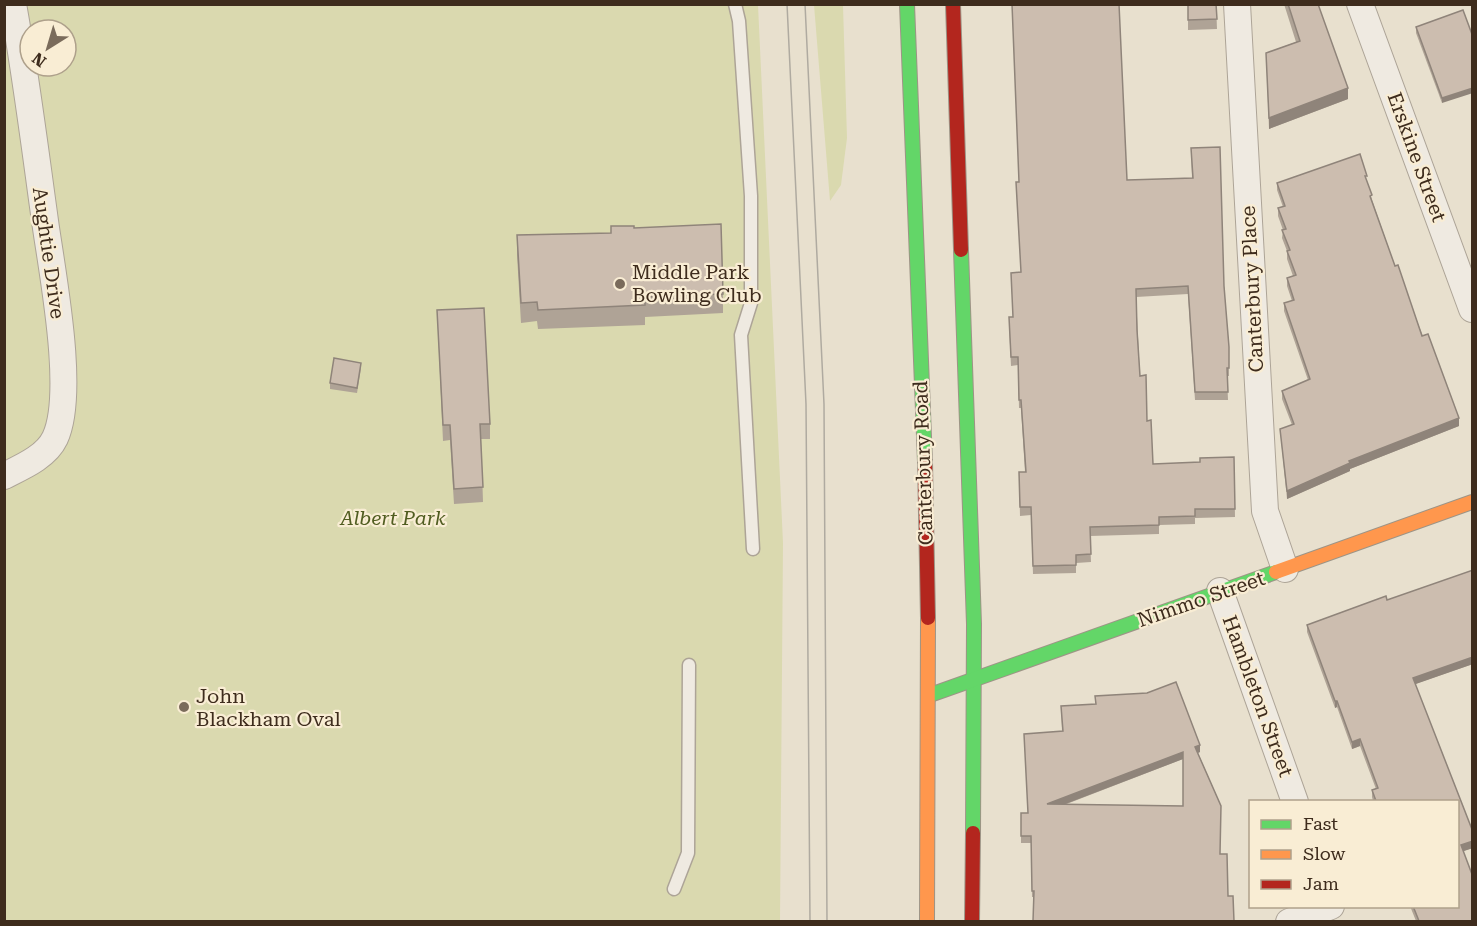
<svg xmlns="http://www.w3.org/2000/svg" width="1477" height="926" viewBox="0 0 1477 926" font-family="'Roboto Serif',serif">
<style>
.green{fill:#dad9af;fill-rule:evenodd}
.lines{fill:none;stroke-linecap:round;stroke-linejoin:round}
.lane-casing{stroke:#ada497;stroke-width:15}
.street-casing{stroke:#ada497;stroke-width:28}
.fast-casing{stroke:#9d9486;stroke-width:16}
.slow-casing{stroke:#9d9486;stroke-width:16}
.jam-casing{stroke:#9d9486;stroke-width:16}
.lane{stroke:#efeae1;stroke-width:12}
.street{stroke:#efeae1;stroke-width:26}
.fast{stroke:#63d668;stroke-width:14}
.slow{stroke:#ff974d;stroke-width:14}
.jam{stroke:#b3261e;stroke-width:14}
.tram{stroke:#afaaa0;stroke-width:1.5}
.wall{fill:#afa396;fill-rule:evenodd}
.shaded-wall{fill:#8f847a}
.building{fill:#ccbdaf;stroke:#8f847a;stroke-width:1.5;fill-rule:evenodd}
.poi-dot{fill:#7a6b5b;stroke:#f9edd4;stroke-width:2}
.labels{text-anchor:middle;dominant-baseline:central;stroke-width:4.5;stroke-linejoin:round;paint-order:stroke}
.street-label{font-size:20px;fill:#3e2c1d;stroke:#f9edd4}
.poi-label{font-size:20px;fill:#3e2c1d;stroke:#f9edd4;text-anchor:start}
.park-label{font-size:20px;font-style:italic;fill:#515d21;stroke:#f9edd4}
</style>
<rect width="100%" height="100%" fill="#e8e0ce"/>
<g class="green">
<path d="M 5,5 L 758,5 L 783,543 L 780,921 L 5,922 ZM 30,30 L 66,30 L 66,66 L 30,66 Z"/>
<polygon points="814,5 843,5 847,138 841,185 830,201"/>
</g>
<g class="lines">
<defs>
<g id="lane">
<polyline points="735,4 739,21 751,196 751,303 741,335 753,549"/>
<polyline points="674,889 688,853 689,665"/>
</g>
<g id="street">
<polyline points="1237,4 1265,511 1285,569"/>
<polyline points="1360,4 1472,309"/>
<path d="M 4,476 C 22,467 46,457 55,438 C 76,393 52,272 45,221 C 35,149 26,76 13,4"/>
<polyline points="1220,591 1295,802"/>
<polyline points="1289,922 1331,906"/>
</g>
<g id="fast">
<polyline points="907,4 925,462"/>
<polyline points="961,250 974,624 973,833"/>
<polyline points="930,695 1276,572"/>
</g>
<g id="slow">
<polyline points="1276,572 1472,502"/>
<polyline points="927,922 928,618"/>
</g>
<g id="jam">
<polyline points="953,4 961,250"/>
<polyline points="925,462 928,618"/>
<polyline points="972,922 973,833"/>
</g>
</defs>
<use href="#lane" class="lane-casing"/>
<use href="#street" class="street-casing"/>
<use href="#fast" class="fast-casing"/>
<use href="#slow" class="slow-casing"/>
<use href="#jam" class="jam-casing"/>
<use href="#lane" class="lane"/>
<use href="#street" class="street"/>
<use href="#fast" class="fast"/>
<use href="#slow" class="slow"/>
<use href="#jam" class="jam"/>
<g class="tram">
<polyline points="787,4 806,404 810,922"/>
<polyline points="805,4 824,404 827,922"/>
</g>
</g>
<g class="wall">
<polygon points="1188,4 1216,4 1217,29 1188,30"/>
<polygon points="1284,4 1318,4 1348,99 1269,129 1266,53 1296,42"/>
<polygon points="1463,10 1442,103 1416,33 1416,27"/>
<polygon points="1191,148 1224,286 1229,347 1229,376 1227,376 1228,400 1195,400 1188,294 1136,297 1140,376 1153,464 1200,462 1234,457 1235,517 1195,518 1195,524 1159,525 1159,534 1090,536 1091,562 1076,563 1076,573 1033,574 1031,515 1020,516 1019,472 1025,472 1021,408 1019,408 1018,365 1011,366 1009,325 1013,317 1011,273 1021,272 1016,182 1127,180 1192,178"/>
<polygon points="1367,182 1372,200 1395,266 1459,426 1350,469 1350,471 1287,499 1280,429 1292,425 1282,399 1282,391 1308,380 1284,311 1284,303 1292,301 1287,286 1287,278 1293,276 1287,259 1287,251 1282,238 1283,230 1278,216 1278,208 1283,207 1277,190 1277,183"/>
<polygon points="634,228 723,294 723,313 645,317 645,325 538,329 537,321 521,323 517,255 517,235 611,233"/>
<polygon points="437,310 490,424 490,439 481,439 483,502 454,504 450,440 443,441"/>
<polygon points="361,368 357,393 330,389 330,383"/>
<polygon points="1473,570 1473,664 1415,684 1473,832 1473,848 1463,851 1473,877 1473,921 1416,921 1410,906 1458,906 1458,801 1373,801 1372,797 1372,790 1376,789 1360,746 1352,749 1337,707 1335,708 1307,632 1307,625 1386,596 1387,600"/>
<path d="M 1061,706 L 1200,752 L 1198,753 L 1221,806 L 1033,897 L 1032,897 L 1031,843 L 1021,843 L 1021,813 L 1028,813 L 1062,731 ZM 1183,759 L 1183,806 L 1064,805 Z"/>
</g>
<g class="shaded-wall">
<polygon points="1348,88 1348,99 1269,129 1269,118"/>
<polygon points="1473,88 1473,93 1442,103 1442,98"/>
<polygon points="1459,418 1459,426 1350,469 1350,471 1287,499 1287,491 1349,461"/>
<polygon points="1473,657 1473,664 1413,685 1413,678"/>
<polygon points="1335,701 1337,701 1337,707 1335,708"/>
<polygon points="1360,739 1360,746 1352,749 1352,742"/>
<polygon points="1200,745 1200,752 1195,754 1195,747"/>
<polygon points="1183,752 1183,759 1047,811 1047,804"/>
<polygon points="1473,841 1473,848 1461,852 1461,845"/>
</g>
<g class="building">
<polygon points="1012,4 1119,4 1127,180 1193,178 1191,148 1220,147 1224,286 1229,347 1229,368 1227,368 1228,392 1195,392 1188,286 1136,289 1137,330 1140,376 1146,375 1147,421 1151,420 1153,464 1200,462 1200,458 1234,457 1235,509 1195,509 1195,516 1159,517 1159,525 1090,527 1091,554 1076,555 1076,565 1033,566 1031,507 1020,507 1019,472 1026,472 1021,400 1019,400 1018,357 1011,357 1009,317 1013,317 1011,273 1021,272 1016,182 1019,182"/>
<polygon points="1188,4 1216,4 1217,19 1188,20"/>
<polygon points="1288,4 1318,4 1348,88 1269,118 1266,53 1300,41"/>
<polygon points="1463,10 1473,37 1473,88 1442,98 1416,27"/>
<polygon points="1360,154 1367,176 1365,176 1372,195 1370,196 1395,266 1398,265 1422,336 1428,334 1459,418 1349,461 1350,463 1287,491 1280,429 1294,424 1282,391 1310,379 1284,303 1294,300 1287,278 1296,275 1287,251 1290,250 1282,230 1286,229 1278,208 1285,206 1277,183"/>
<polygon points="721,224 723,294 645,297 645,305 538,310 537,302 521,303 517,235 611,233 611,226 634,226 634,228"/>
<polygon points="484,308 490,424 480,424 483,487 454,489 450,425 443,425 437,310"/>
<polygon points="334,358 361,363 357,388 330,383"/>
<polygon points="1473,570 1473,657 1413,678 1473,832 1473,841 1461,845 1473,877 1473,921 1419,921 1413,906 1458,906 1458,801 1376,801 1372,790 1378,788 1360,739 1352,742 1337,701 1335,701 1307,625 1386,596 1387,600"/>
<path d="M 1176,682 L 1200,745 L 1195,747 L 1221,806 L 1220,854 L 1227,854 L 1228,896 L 1233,896 L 1234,921 L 1033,921 L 1034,891 L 1032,891 L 1031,836 L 1021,836 L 1021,813 L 1028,813 L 1024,734 L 1063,731 L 1061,706 L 1096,704 L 1095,696 L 1147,693 ZM 1183,752 L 1183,806 L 1047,804 Z"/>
</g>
<g class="poi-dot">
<circle cx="620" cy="284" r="6"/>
<circle cx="184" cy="707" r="6"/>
</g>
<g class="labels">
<g class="street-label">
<text transform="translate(1417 157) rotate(70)">Erskine Street</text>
<text transform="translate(49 253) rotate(82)">Aughtie Drive</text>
<text transform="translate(1252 289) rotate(-93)">Canterbury Place</text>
<text transform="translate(923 463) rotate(-92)">Canterbury Road</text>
<text transform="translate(1201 599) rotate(-19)">Nimmo Street</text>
<text transform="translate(1258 696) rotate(70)">Hambleton Street</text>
</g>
<g class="poi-label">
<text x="632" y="272">Middle Park<tspan x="632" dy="23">Bowling Club</tspan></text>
<text x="196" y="696">John<tspan x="196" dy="23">Blackham Oval</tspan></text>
</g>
<g class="park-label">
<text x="393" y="518">Albert Park</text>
</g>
</g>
<rect width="1477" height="926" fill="none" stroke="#3e2c1d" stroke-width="12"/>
<rect x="1249" y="800" width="210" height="108" fill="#f9edd4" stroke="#aea08b" stroke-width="1.5"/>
<rect x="1261" y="820" width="30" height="9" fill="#63d668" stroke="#aea08b" stroke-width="1.5"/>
<text x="1303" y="830" font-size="18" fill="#3e2c1d">Fast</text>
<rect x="1261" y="850" width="30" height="9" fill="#ff974d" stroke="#aea08b" stroke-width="1.5"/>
<text x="1303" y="860" font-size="18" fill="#3e2c1d">Slow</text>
<rect x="1261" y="880" width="30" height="9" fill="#b3261e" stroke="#aea08b" stroke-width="1.5"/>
<text x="1303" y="890" font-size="18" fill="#3e2c1d">Jam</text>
<g transform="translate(48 48) rotate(217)"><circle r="28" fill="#f9edd4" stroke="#aea08b" stroke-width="1.5"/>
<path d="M0-4.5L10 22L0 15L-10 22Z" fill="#7a6b5b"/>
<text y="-9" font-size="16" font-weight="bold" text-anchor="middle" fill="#3e2c1d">N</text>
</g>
</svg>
